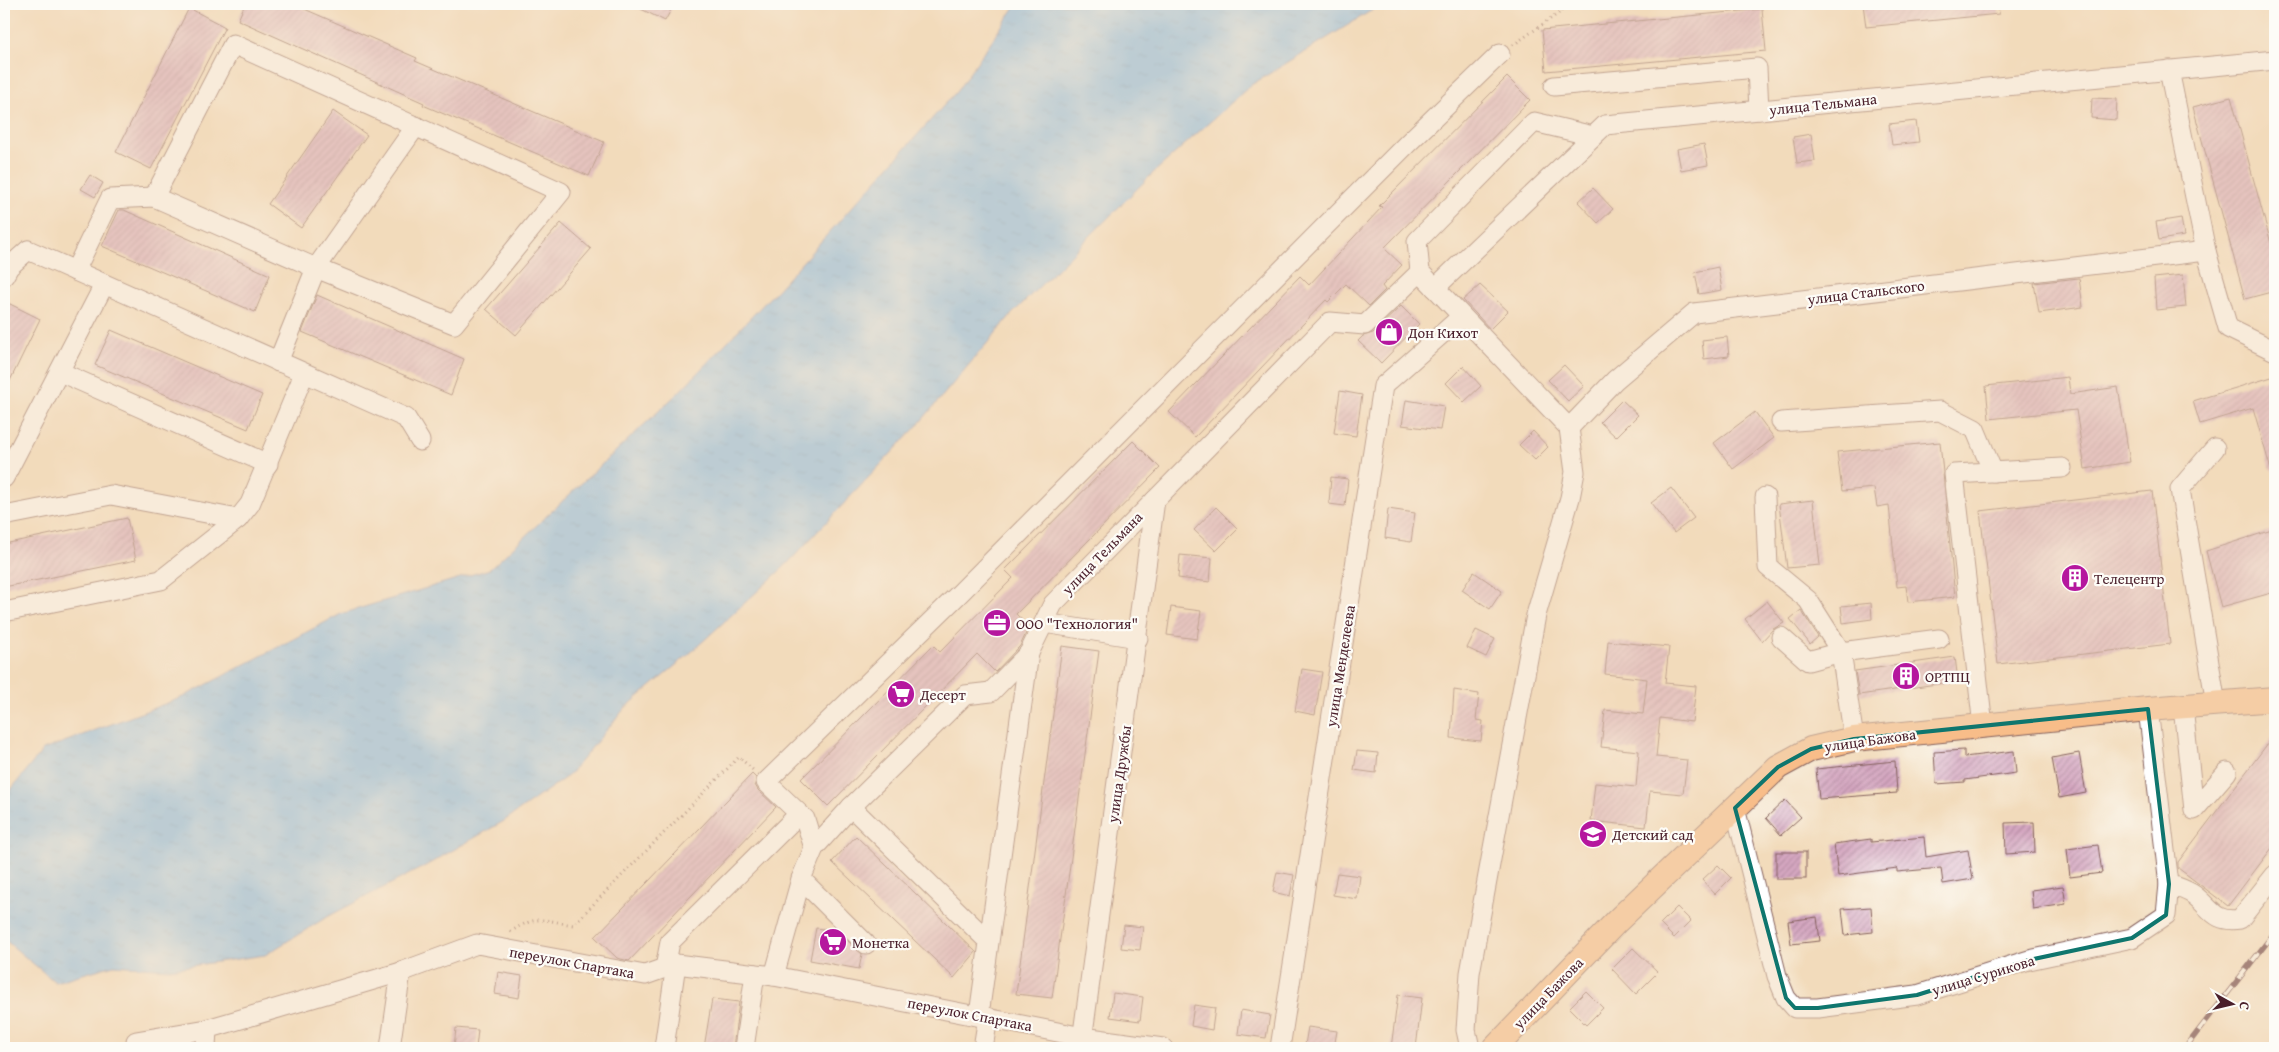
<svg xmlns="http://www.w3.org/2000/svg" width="2279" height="1052" viewBox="0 0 2279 1052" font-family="'Gentium Book Plus',serif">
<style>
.water{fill:url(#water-ripples);stroke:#636d8e}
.building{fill:url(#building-hatch)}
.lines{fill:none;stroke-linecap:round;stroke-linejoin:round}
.minor-casing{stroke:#85615d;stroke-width:21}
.major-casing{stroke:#85615d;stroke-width:26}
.path{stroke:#85615d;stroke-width:3;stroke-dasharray:1 4;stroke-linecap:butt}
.minor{stroke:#fff;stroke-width:19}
.major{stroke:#f8bd89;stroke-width:24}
.rail-casing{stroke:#4a1f2b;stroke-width:5.5}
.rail{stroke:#fdfcf7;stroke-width:4;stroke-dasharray:11;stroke-linecap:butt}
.marked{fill:none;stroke:#0f766e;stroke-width:4;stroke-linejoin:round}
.labels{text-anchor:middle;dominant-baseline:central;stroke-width:4.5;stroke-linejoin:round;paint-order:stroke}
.street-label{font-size:15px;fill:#4a1f2b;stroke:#fdfcf7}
.poi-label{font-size:15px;fill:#4a1f2b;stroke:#fdfcf7;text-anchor:start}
</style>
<defs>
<pattern id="water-ripples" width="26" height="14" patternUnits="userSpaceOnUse" patternTransform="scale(1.25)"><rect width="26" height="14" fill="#7cbbf0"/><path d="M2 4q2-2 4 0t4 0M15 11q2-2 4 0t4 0" fill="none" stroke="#6da0ce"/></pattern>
<pattern id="building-hatch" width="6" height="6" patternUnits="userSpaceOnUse" patternTransform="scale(1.25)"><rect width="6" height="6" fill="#d5a7c1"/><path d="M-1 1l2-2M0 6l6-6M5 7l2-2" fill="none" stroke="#af879d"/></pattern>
</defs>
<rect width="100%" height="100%" fill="#fdfcf7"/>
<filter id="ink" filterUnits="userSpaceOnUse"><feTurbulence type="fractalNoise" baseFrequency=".02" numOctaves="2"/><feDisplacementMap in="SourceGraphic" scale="10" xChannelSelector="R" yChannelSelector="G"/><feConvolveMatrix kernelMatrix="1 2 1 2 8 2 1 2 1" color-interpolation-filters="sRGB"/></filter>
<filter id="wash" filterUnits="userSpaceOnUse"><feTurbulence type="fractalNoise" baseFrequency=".0096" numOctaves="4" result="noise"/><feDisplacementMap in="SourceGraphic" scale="20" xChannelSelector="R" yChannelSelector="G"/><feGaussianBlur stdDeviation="1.12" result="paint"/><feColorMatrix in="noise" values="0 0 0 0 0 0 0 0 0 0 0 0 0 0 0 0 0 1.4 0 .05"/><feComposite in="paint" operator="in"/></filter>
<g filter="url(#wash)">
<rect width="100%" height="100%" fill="#f2dbbb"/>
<polygon class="water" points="1017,4 1382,4 1251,85 1152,174 1011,315 917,426 786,565 688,655 625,708 569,775 504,821 427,865 327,917 265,955 169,969 114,965 55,982 5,940 4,798 43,750 183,697 341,614 490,569 678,393 778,289 957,91"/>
<g id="blocks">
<g class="building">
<polygon points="245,4 293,4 417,58 415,61 604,142 589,176 423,105 424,103 238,20"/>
<polygon points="631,4 674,4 665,21"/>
<polygon points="1863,4 1998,4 1999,14 1866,27"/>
<polygon points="189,8 225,27 151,169 116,152"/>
<polygon points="1762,9 1766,51 1546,71 1542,30"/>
<polygon points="1507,77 1530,100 1384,248 1402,265 1382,286 1385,290 1369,306 1346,284 1328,302 1326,300 1195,437 1169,412 1300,276 1309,285 1382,207 1379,206"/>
<polygon points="2231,97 2275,258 2275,291 2245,299 2193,107"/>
<polygon points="2092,98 2117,99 2116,120 2091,118"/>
<polygon points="333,111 367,135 301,228 268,204"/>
<polygon points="1916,121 1919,142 1892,145 1889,124"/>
<polygon points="1811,134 1815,161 1797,163 1793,137"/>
<polygon points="1704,144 1708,165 1681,170 1677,149"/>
<polygon points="90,175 103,183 95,197 81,189"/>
<polygon points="1593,188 1613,209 1598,223 1578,202"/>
<polygon points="119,210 124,210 270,275 255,312 102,246"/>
<polygon points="2181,218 2184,236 2159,240 2156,222"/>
<polygon points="561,223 591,249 516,335 486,309"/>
<polygon points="1718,267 1722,290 1699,294 1695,272"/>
<polygon points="2183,275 2186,307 2156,310 2154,278"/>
<polygon points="2079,278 2083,307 2039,313 2034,283"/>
<polygon points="1480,285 1508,311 1490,329 1463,300"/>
<polygon points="317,295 464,359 451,395 302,332"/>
<polygon points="8,303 40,319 4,393 4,311"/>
<polygon points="1401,306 1419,324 1381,363 1358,341 1363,336 1373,333"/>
<polygon points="111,330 262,395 248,429 95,365"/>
<polygon points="1727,337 1729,356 1704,359 1702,340"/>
<polygon points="1564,365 1584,386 1568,401 1548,380"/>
<polygon points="1463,366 1481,386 1464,402 1446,383"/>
<polygon points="2275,376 2275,470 2271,470 2253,408 2200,424 2193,401"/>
<polygon points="2068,377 2070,394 2118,387 2130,462 2085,469 2076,410 1989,419 1986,386"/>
<polygon points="1340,391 1362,395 1356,436 1334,433"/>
<polygon points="1406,400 1444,406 1440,430 1402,425"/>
<polygon points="1622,400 1638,415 1616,437 1600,422"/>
<polygon points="1755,412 1774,438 1733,469 1714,443"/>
<polygon points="1533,431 1548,447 1535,460 1519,445"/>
<polygon points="1133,441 1160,468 1016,614 1029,627 1020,646 995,672 977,654 828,806 801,779 933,645 940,652 1013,578 1005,570"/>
<polygon points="1940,442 1955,597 1908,602 1906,586 1897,587 1889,505 1877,507 1874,488 1842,491 1837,452"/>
<polygon points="1331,477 1348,479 1345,506 1329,504"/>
<polygon points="1671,488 1694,518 1674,533 1651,503"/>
<polygon points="2152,491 2170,644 1998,664 1980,511"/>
<polygon points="1813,500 1820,565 1787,568 1779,504"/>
<polygon points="1216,507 1238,529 1216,551 1194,530"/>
<polygon points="1388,509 1415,513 1411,542 1385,538"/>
<polygon points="127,518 136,560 4,587 4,544"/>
<polygon points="2275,529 2275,592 2221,607 2206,551"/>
<polygon points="1180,555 1212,558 1210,582 1178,578"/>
<polygon points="1474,572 1502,591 1490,609 1462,590"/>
<polygon points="1767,601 1784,623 1773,629 1762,641 1745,619"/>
<polygon points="1871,603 1872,619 1843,623 1841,606"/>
<polygon points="1171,607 1201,611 1197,639 1167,635"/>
<polygon points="1801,610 1818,637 1810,644 1790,619"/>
<polygon points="1476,630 1495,639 1486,657 1467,648"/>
<polygon points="1608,641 1669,647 1665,683 1696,686 1692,722 1660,718 1656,757 1687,760 1683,794 1650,791 1646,827 1591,821 1595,783 1636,787 1639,751 1601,747 1605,710 1643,714 1647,679 1605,674"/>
<polygon points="1062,646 1099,651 1052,998 1016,994"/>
<polygon points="1955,657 1958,681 1859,695 1855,671"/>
<polygon points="1302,669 1322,672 1315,715 1295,711"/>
<polygon points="1454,690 1479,694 1476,720 1483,721 1481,741 1451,738"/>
<polygon points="2275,734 2275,844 2228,906 2178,868 2178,862"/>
<polygon points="1964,750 1964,757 2014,751 2016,773 1965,780 1965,782 1936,784 1934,752"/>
<polygon points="1357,751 1378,753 1376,773 1354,770"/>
<polygon points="2079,753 2086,793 2059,798 2052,758"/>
<polygon points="1895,761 1897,793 1819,799 1816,769"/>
<polygon points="752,774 756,778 755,785 758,790 776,807 629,961 617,958 595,937"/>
<polygon points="1785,800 1801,817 1781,835 1766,818"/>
<polygon points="2034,822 2035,852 2006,854 2005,823"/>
<polygon points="856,836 976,952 954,978 832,862"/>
<polygon points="1924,837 1926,857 1968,850 1973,879 1943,884 1941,868 1897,872 1897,868 1838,876 1834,844 1871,839 1871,842"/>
<polygon points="2098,845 2102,873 2070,877 2067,849"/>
<rect x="1776" y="852" width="30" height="27"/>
<polygon points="1718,865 1731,878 1715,894 1702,880"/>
<polygon points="1277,872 1294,875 1290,896 1273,892"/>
<polygon points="1337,873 1360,876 1357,899 1333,895"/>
<polygon points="2063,886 2066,904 2033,909 2031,890"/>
<polygon points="1677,907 1691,921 1674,938 1660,924"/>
<polygon points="1871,907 1873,932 1845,935 1842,909"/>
<polygon points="1817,917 1820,941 1791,944 1788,921"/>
<polygon points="1124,925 1143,927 1140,950 1121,948"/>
<polygon points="816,928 837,931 862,954 859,969 810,960"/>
<polygon points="1633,948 1658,972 1636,994 1612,969"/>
<polygon points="498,972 522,976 519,998 495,994"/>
<polygon points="1586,991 1603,1008 1586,1025 1569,1008"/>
<polygon points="1113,993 1143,997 1140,1021 1110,1017"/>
<polygon points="1398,995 1422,998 1416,1048 1391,1048"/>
<polygon points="712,999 739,1002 733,1048 704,1048"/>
<polygon points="1194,1005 1215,1008 1212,1030 1191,1026"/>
<polygon points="1241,1010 1270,1015 1266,1038 1238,1034"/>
<polygon points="1308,1027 1337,1031 1334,1048 1305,1045"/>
<polygon points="456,1028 478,1030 476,1048 454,1048"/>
</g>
</g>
</g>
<g filter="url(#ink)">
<use href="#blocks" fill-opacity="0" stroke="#85615d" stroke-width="1"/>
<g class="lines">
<defs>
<g id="minor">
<polyline points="2169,70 2206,251 2228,328 2275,351"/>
<polyline points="1554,86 1757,68 1759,110"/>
<polyline points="154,197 233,44 561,192 454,324 316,268 278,362"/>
<polyline points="75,271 110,199 154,197 316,268 416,126"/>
<polyline points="4,276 9,267 28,250 406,418 420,441"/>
<polyline points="1435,288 1605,125 2275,60"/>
<polyline points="60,372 268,464"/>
<polyline points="1781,422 1940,411 1975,429 1993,472"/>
<polyline points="1569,428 1615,380 1694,313 2206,251"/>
<polyline points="1569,428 1420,272 1417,241 1534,122 1593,136"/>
<polyline points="2215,448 2180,489 2216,704"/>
<polyline points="4,478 104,285"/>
<polyline points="1765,497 1768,567 1808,600 1841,652 1854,739"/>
<polyline points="4,516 111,495 238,519"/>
<polyline points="4,612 161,580 238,519 250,504 304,374"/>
<polyline points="1044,623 1138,638"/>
<polyline points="1781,637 1808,661 1841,652 1939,639"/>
<polyline points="2183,707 2194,810 2227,772"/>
<polyline points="1983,726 1954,474 2062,468"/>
<polyline points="851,807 988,941"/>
<polyline points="1735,808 1777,976 1786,998 1795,1008 1818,1008 1917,995 2029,960 2132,938 2166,915 2169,884 2148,709"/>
<polyline points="814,848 805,819 766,782 959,594 1408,143 1500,54"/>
<polyline points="801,879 866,944"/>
<path d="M 2169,884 C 2177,887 2187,890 2194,895 C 2212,909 2214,923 2240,919 L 2275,875"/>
<polyline points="665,968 670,942 799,814"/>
<polyline points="774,976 801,879 814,848 851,807 965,695 991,692 1029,653 1053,604 1330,322 1365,325 1420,272"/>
<polyline points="979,1015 1029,653"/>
<polyline points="136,1041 207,1029 401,972 477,944 645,975 676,964 774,976 1083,1037 1163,1048"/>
<polyline points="206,1048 207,1029"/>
<polyline points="390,1048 401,972"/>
<polyline points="664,1048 676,964"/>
<polyline points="744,1048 755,974"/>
<polyline points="983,1048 988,1017"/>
<polyline points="1081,1048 1155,500"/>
<polyline points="1280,1048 1383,386 1461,317"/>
<polyline points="1470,1048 1466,1030 1470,973 1536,615 1570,498 1575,472 1569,428"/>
</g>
<polyline id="major" points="1495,1048 1617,921 1778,767 1811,749 1854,739 2148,709 2275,699"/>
</defs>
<use href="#minor" class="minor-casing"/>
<use href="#major" class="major-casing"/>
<g class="path">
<polyline points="1513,45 1572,4"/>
<path d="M 510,932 C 538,914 543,920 573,925 L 739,757 L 754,771"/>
<polyline points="108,1048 121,1045"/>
</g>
<use href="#minor" class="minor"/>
<use href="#major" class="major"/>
<defs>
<polyline id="rail" points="2185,1048 2275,932"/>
</defs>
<use href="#rail" class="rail-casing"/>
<use href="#rail" class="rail"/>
</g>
</g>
<path d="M0 0H2279V1052H0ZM 2148,709 L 2169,884 L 2166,915 L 2132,938 L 2029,960 L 1917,995 L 1818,1008 L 1795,1008 L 1786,998 L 1735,808 L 1778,767 L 1811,749 L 1854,739 Z" fill="#f2dbbb" fill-opacity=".55" fill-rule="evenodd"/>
<path class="marked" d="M 2148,709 L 2169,884 L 2166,915 L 2132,938 L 2029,960 L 1917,995 L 1818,1008 L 1795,1008 L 1786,998 L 1735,808 L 1778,767 L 1811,749 L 1854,739 Z"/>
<defs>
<symbol id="shop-disc" viewBox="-11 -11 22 22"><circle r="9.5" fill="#b5179e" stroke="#fdfcf7"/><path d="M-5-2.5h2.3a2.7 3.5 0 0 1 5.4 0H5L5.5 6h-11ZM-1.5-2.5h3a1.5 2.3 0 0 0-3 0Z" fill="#fff"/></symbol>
<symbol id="building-disc" viewBox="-11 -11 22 22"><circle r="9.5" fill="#b5179e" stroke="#fdfcf7"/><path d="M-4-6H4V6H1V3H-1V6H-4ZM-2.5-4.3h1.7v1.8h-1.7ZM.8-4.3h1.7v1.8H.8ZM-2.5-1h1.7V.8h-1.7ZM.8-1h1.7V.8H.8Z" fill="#fff"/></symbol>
<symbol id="office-disc" viewBox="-11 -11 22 22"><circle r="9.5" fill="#b5179e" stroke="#fdfcf7"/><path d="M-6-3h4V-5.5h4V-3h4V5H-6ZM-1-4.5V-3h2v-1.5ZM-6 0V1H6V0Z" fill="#fff"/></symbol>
<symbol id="supermarket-disc" viewBox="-11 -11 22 22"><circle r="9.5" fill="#b5179e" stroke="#fdfcf7"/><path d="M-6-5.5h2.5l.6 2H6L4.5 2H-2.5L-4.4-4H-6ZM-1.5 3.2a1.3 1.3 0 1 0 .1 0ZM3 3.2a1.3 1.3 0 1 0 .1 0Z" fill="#fff"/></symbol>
<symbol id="school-disc" viewBox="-11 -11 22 22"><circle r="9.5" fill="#b5179e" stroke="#fdfcf7"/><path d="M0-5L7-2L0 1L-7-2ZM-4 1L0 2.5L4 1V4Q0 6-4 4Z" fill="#fff"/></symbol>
</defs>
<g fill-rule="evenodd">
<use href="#shop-disc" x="1373" y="316" width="32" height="32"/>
<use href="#building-disc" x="2059" y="562" width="32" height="32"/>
<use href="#office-disc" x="981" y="607" width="32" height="32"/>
<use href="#building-disc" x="1890" y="660" width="32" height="32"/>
<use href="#supermarket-disc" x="885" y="678" width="32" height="32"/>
<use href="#school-disc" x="1577" y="818" width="32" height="32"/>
<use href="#supermarket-disc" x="817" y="926" width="32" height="32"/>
</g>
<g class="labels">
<g class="street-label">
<text transform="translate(1823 104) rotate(-6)">улица Тельмана</text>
<text transform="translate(1866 292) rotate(-7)">улица Стальского</text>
<text transform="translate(1102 553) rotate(-46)">улица Тельмана</text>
<text transform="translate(1340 666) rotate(-81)">улица Менделеева</text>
<text transform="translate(1870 740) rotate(-8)">улица Бажова</text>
<text transform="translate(1119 774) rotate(-82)">улица Дружбы</text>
<text transform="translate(572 962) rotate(10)">переулок Спартака</text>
<text transform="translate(1983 975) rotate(-17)">улица Сурикова</text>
<text transform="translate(1548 993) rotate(-46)">улица Бажова</text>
<text transform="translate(970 1014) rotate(11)">переулок Спартака</text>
</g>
<g class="poi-label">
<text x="1408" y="332">Дон Кихот</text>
<text x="2094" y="578">Телецентр</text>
<text x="1016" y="623">ООО "Технология"</text>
<text x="1925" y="676">ОРТПЦ</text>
<text x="920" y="694">Десерт</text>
<text x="1612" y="834">Детский сад</text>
<text x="852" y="942">Монетка</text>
</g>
</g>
<rect width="2279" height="1052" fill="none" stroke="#fdfcf7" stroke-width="20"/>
<g transform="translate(2232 1004) rotate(98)" stroke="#fdfcf7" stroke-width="4" paint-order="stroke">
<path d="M0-4L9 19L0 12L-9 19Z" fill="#4a1f2b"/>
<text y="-8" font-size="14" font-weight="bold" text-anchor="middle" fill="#4a1f2b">С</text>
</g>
</svg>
